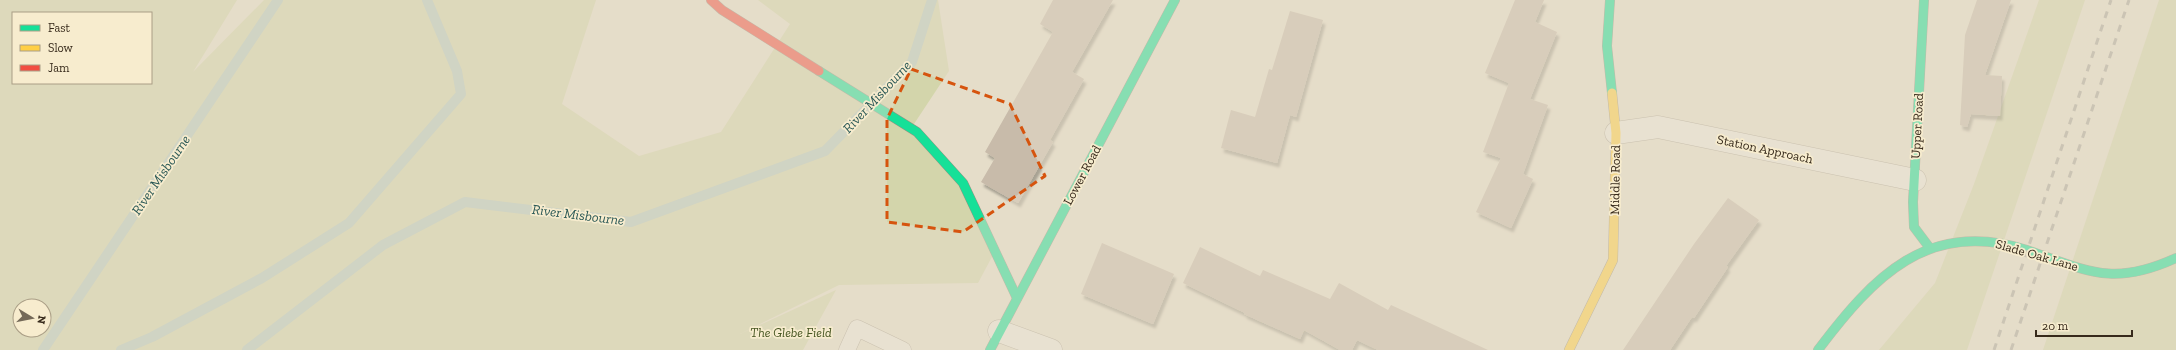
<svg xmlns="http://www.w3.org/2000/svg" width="2176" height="350" viewBox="0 0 2176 350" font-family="'Zilla Slab',serif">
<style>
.green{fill:#d3d5ab;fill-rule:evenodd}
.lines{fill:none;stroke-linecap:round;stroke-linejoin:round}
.stream{stroke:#b6c9be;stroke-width:10}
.building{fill:#c8bbaa;filter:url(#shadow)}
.lane-casing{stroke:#a9a193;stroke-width:17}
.street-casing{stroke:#a9a193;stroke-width:23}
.fast-casing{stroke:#999183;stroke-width:10}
.slow-casing{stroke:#999183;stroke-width:10}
.jam-casing{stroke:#999183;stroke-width:10}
.lane{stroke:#ece7db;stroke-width:16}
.street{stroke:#ece7db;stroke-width:22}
.fast{stroke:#16e098;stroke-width:9}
.slow{stroke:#ffcf43;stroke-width:9}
.jam{stroke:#f24e42;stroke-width:9}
.rail{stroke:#aaa69c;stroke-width:3;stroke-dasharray:7 7;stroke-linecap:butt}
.marked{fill:none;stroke:#d6540e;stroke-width:3;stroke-dasharray:8 5;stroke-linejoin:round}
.labels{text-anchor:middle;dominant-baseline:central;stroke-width:3.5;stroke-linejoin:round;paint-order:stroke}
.street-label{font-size:13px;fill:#372a1b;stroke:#f7ecce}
.park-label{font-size:13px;font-style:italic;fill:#465521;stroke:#f7ecce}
.water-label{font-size:14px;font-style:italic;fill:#2a5856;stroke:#f7ecce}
</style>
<defs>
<filter id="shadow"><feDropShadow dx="2.5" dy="4.5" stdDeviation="1" flood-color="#0004"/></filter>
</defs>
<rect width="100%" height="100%" fill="#e5ddc9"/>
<g class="green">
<path d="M 0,0 L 237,0 L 193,72 L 264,0 L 596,0 L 562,104 L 639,156 L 721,132 L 790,24 L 758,0 L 938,0 L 949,71 L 912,127 L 958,171 L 994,253 L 978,283 L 839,285 L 740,334 L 836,290 L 803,350 L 0,350 ZM 13,13 L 151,13 L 151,83 L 13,83 ZM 20,306 L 44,306 L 44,330 L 20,330 Z"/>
<polygon points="2039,0 2085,0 1967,350 1879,350 1935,283 1974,184"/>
<polygon points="2159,0 2176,0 2176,350 2043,350"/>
</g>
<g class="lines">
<g class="stream">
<polyline points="43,350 278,0"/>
<polyline points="121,350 152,337 262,278 349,223 461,94 457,71 427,0"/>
<polyline points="247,350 383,245 465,202 631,222 825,151 912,62 932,0"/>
</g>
</g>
<g class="building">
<polygon points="1053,0 1113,0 1072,72 1084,79 1050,140 1053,142 1018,203 981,182 995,158 985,152 1053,32 1040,24"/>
<polygon points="1515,0 1544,0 1535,22 1557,32 1530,99 1548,105 1523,174 1533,179 1511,228 1476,212 1501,158 1483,152 1509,83 1485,73"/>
<polygon points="1977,0 2011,0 1985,75 2002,76 2000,116 1971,114 1967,127 1960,125 1965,35"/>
<polygon points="1290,11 1323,20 1296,117 1290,115 1277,163 1221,148 1231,110 1255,117 1269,69 1272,70"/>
<polygon points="1728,198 1759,220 1726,266 1728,267 1694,318 1692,317 1670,350 1623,350 1694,244"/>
<polygon points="1102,243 1174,274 1153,324 1081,294"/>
<polygon points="1200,247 1260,276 1263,270 1330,299 1339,283 1388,310 1391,305 1488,350 1378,350 1357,340 1352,350 1340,350 1304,330 1300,339 1244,314 1245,313 1183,283"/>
</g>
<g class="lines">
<defs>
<polyline id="lane" points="847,350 857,328 903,350"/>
<g id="street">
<polyline points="1616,133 1658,127 1915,180"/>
<polyline points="999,331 1051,350"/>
</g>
<g id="fast">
<polyline points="1610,0 1607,46 1612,93"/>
<polyline points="1924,0 1913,202 1914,227 1929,247"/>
<polyline points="819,71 917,132 963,183 1017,298"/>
<polyline points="990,350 1175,0"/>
<path d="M 1818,350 C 1873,277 1928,218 2027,250 C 2088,271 2113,287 2176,258"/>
</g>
<polyline id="slow" points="1569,350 1613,260 1616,133 1612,93"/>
<polyline id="jam" points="711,0 722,10 819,71"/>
</defs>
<use href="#lane" class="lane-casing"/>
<use href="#street" class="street-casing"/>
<use href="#fast" class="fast-casing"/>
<use href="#slow" class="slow-casing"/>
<use href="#jam" class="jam-casing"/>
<use href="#lane" class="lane"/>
<use href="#street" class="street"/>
<use href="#fast" class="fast"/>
<use href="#slow" class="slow"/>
<use href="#jam" class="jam"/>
<g class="rail">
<polyline points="1994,350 2111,0"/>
<polyline points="2011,350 2129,0"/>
</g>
</g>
<path d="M0 0H2176V350H0ZM 911,69 L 1010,104 L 1045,176 L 963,232 L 887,222 L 887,119 Z" fill="#e5ddc9" fill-opacity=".55" fill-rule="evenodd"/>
<path class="marked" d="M 911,69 L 1010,104 L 1045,176 L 963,232 L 887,222 L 887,119 Z"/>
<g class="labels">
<g class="street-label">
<text transform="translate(1917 126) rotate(-87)">Upper Road</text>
<text transform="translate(1765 149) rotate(12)">Station Approach</text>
<text transform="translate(1082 175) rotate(-62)">Lower Road</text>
<text transform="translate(1615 180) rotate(-89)">Middle Road</text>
<text transform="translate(2037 255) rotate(16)">Slade Oak Lane</text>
</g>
<g class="park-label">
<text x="791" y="332">The Glebe Field</text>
</g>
<g class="water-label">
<text transform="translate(877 97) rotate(-47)">River Misbourne</text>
<text transform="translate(161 175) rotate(-56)">River Misbourne</text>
<text transform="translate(578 215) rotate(7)">River Misbourne</text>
</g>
</g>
<rect x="12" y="12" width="140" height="72" fill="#f7ecce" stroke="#aa9e86"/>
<rect x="20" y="25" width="20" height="6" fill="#16e098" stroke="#aa9e86"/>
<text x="48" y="32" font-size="12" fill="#372a1b">Fast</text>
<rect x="20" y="45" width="20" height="6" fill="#ffcf43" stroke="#aa9e86"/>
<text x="48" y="52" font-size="12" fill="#372a1b">Slow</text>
<rect x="20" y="65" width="20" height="6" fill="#f24e42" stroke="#aa9e86"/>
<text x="48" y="72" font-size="12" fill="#372a1b">Jam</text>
<g transform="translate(32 318) rotate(100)"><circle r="19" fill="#f7ecce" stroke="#aa9e86"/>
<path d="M0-3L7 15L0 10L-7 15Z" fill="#746958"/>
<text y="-6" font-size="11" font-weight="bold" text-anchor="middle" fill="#372a1b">N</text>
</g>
<path d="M2036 330v6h96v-6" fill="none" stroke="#372a1b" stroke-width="2"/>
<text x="2042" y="330" font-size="12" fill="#372a1b" stroke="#f7ecce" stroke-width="3" paint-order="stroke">20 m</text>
</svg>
